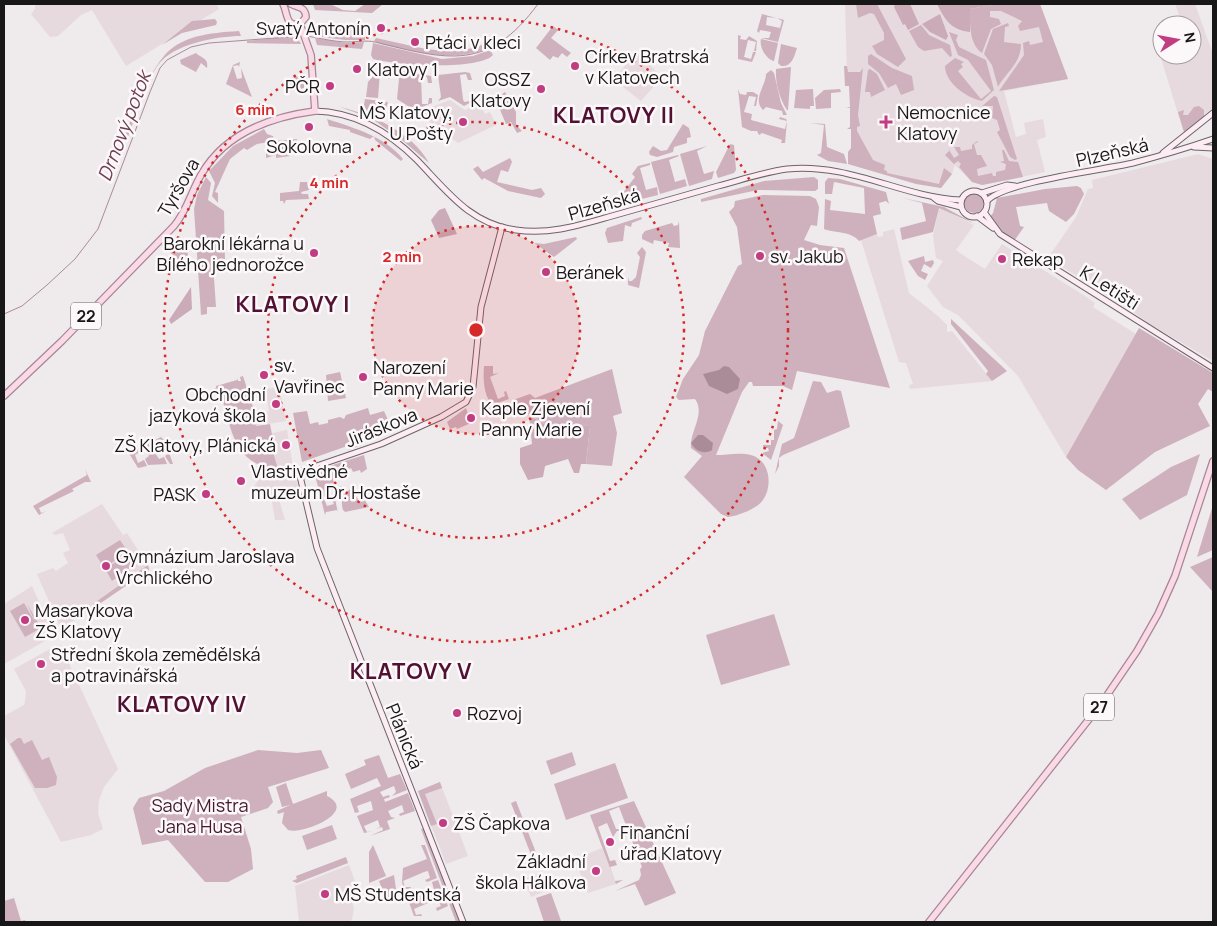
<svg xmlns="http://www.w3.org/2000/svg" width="1217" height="926" viewBox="0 0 1217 926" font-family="Manrope,sans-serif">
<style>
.built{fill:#e7dade}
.green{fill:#ceb1bc}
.forest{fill:#caabb7}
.water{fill:#aa8c98}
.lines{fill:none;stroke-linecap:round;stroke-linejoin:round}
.stream{stroke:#aa8c98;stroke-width:1}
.secondary-casing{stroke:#6a6667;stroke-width:7}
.primary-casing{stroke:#a98694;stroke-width:8}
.secondary{stroke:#fdecf3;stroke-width:5}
.primary{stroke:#fadae7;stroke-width:5.5}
.ring{fill:none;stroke:#d62828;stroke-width:2.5;stroke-dasharray:2.5 5}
.poi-dot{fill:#c13c80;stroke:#fcf7f9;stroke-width:2}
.labels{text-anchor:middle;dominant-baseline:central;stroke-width:5;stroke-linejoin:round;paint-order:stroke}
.shield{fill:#fcf7f9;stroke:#5c5a5b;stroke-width:1}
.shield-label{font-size:16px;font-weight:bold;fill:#181717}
.poi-label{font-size:18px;fill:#181717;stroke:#fcf7f9;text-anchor:start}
.street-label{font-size:18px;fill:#181717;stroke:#fcf7f9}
.park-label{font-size:18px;fill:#43192d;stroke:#fcf7f9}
.water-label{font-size:19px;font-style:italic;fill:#6c3e52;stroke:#fcf7f9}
.district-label{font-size:22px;font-weight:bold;letter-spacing:1px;fill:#511133;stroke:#fcf7f9}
.centre{fill:#d62828;stroke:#fcf7f9;stroke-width:2.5}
.ring-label{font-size:15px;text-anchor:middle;font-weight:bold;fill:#d62828;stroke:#fcf7f9;stroke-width:5;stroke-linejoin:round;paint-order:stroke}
</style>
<rect width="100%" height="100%" fill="#efeaec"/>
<g class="built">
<polygon points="35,4 217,4 219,9 126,66 92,10 81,15 58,36 50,37 31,14 35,9"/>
<polygon points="845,4 968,4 970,9 998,4 1040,4 1068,79 1004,91 1016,137 1026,134 1024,123 1043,119 1046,137 1037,140 1045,172 982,185 972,182 955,165 952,174 941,188 852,165 853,72 847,72"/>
<polygon points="1175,4 1195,4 1213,54 1213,108 1183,130 1156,42 1162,40 1162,55 1192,55 1192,25 1183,25"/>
<polygon points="636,51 662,77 641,101 614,80"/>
<polygon points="450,100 465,110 480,103 485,114 490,112 496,125 458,143 426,119 428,116 421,111"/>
<polygon points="1198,154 1213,159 1213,361 1148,323 1104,289 1102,292 1048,258 1076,217 1088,189 1093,188 1092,180"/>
<polygon points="939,207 974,225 956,250 966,257 985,269 1002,244 1085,296 1095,303 1093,307 1136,334 1066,457 1018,376 958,315 943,307 927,286 943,261 936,258 933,236"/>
<polygon points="894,229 909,293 938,316 947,325 947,332 952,331 992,381 910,389 909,385 913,384 906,363 899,362 861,240 877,234 878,237 883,236 883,232"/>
<polygon points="279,387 286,421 256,426 253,416 269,411 265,389"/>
<polygon points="287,430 293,467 278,469 270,440 273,440 272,433"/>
<polygon points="261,477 296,479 298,487 278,496 285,520 275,520 271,496 254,486"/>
<polygon points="102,504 123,535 127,533 150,569 61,629 37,574 53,568 56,571 68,563 63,553 70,550 63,533 55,535 52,533"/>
<polygon points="32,586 54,636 4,664 4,604"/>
<polygon points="57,645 61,646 118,769 104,787 99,800 98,813 103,829 91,835 61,842 4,735 4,716 24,705 25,701 26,691 14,669"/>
<polygon points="440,782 468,856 446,864 418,791"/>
<polygon points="602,848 616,884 588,893 575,859"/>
<polygon points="349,865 356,884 355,901 352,902 354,908 352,920 348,922 299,922 295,886"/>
<polygon points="542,873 548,890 531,897 524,879"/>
</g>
<g class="green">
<polygon points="313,4 330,4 343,10 355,11 365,4 383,4 372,13 315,10"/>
<polygon points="856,4 877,4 906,59 898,67 877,54 872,46 884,40 884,33 874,14 870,13 858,18"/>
<path d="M 998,4 L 1040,4 L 1068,79 L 999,91 L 1024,55 L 1023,43 L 1029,41 L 1030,45 L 1043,42 L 1039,27 L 1020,31 L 1018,26 L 1022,21 L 1001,11 L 990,11 L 990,17 L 999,19 L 1001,24 L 991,29 L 982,53 C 969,44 970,24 970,9 Z"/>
<polygon points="762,14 776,18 767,17 766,25 780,28 782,21 777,18 784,20 778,42 761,38 769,38 771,32 760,30 759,33 757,31"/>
<polygon points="215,19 217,22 216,25 182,33 162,45 192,21"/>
<path d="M 1008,23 L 1009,26 L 1005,27 L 1004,42 L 1021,44 C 1021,64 1006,72 998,87 L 992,65 L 984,54 L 993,29 Z"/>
<polygon points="921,25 929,35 950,45 952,56 950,57 942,48 924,51 918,47 909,31"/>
<polygon points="553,26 558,30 551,38 571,53 567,57 562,53 558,58 553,56 550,60 536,48"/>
<polygon points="315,28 362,30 365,34 365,40 345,40 315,36 312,29"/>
<path d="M 239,31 L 241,36 C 217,36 173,44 158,65 C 148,78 134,120 128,137 L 125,136 C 125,128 135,115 138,105 C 162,47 173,35 239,31 Z"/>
<path d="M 949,32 L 958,35 L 956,40 L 959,47 L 986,60 L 994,90 L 982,101 C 967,98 945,83 945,66 L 955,58 L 964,62 L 961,64 L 963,67 L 958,71 L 981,99 L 991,91 L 968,60 L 958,55 Z"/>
<polygon points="738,35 741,36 740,39 746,40 749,36 757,41 756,51 754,51 756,42 748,40 744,57 751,59 753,52 756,52 752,62 738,59"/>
<polygon points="296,36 301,44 247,43 247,41"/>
<polygon points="315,38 346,43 364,42 362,49 317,45"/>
<path d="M 376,38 C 412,45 450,60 486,43 L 489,48 C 453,63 417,52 381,44 L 374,41 Z"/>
<path d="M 761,39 L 778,43 L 774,61 C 766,59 759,47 761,39 Z"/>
<path d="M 373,43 L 442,59 L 473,56 L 490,50 L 493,55 C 479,71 393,65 373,59 L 371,55 Z"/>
<path d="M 781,44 L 797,48 C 794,57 792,67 781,66 L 778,63 Z"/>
<path d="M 196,53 C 201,58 209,58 207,68 L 201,63 L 196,72 L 181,64 L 180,60 Z"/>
<polygon points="871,54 892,68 912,76 914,90 901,95 896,84 888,88 879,73 868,64 868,56"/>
<polygon points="240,62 239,67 238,65 233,66 237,79 242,78 241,68 252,97 226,84 233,65"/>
<polygon points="844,66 847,66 848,72 860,72 863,68 858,115 860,126 857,127 857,131 873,160 885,165 884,170 887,171 887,173 939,184 944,168 952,174 941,188 916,184 848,164 848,152 851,148 851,129 847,129 850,127 850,108 846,107 850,107 849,86 845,86"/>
<path d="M 791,67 L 788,110 L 787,110 C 780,100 775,83 776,69 Z"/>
<polygon points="379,69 390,70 390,79 387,78 386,72 380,72 378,98 366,97 368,82"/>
<polygon points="870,69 877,74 885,90 871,97 870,92 865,92 868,70"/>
<path d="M 771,70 L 774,73 L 781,103 L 787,115 L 783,115 L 782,111 L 766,107 L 763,110 C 752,99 766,86 766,74 Z"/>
<polygon points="401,71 431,76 432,83 428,83 427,77 421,77 422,104 428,104 429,98 432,98 432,103 414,110 397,99 399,79 396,75"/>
<polygon points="465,72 470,73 472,80 468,80 466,74 460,75 463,99 464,102 470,101 471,96 474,95 475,100 464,106 450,97 438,101 441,97 438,75"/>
<polygon points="304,75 304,88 285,92 284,88 288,87 286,79"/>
<polygon points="738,89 740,94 746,95 747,92 753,92 758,95 756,106 754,106 756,97 749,96 744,112 752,114 751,120 785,129 787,121 779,119 780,117 786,119 787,121 785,143 781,143 782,140 762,133 759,135 757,131 751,131 742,127"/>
<polygon points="813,89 814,106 810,106 810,109 794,108 796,90"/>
<polygon points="840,89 841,92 831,93 831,108 816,109 815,98 824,90"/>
<polygon points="505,92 516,112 516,125 522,131 517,133 511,122 506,124 498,105 502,109 505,107 498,97"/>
<polygon points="994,96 997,97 1017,159 1015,160 1010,157 997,132 1000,130 997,120 992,118 993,106 982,106"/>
<polygon points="365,99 388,102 383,119 363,111"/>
<polygon points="1199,106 1204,110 1204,116 1184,132 1178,112 1184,110 1183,115 1188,115 1194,107"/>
<path d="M 340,107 C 373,115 412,132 429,163 L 402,140 L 371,118 Z"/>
<path d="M 327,119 C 354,128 384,136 403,159 L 401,161 L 375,140 L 374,136 L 370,139 L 350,132 L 350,130 L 329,126 Z"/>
<polygon points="810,123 825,124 827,147 844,154 847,164 828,161 817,155 821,153 824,125"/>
<polygon points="683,124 689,128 691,137 687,138 687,143 674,147 673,152 657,157 650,155 649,152 653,146 661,151 667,150"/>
<polygon points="264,129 267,134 273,136 274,141 257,144 247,150 244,148 230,159 215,192 218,193 218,203 212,196 215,183 209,171 233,146"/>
<polygon points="297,139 296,155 290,154 290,156 276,158 276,155 266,158 266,151 276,151 275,141"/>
<polygon points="977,141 978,142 974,144 977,155 981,155 987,166 977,169 978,176 992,173 993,176 996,176 996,172 1005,170 1006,164 1000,162 1004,161 1002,150 1004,150 1009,161 1018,162 1023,177 982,185 972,182 959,167 961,164 958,161 954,164 945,155 951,149 949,150 954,158 959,155 954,147 960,147 961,151 972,149 972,145"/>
<polygon points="730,144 734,145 736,170 734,173 718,178 716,172"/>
<polygon points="707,146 697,151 704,174 714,171 712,179 689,186 680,154"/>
<polygon points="678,155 679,156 669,160 675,182 685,179 687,186 660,194 651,162"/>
<polygon points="510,158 512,162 508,172 501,170 497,182 532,190 541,188 545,194 541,198 508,191 484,178 482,180 473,169 478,166 483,172"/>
<polygon points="650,163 650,165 640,168 646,190 657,187 658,195 605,208 601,206 603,203 607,205 611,200 616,202 635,177 632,174 638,166"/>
<polygon points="206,177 211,183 208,200 224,211 225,262 213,264 216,307 207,307 207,314 201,315 194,209 197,195"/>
<polygon points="814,177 818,180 818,189 815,191 758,190 701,202 701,199 764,181"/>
<path d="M 828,178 L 840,179 L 886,192 L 889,204 L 886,201 L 879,203 L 881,214 L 873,216 L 877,234 L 859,241 C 851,231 834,233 824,229 L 825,199 L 831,201 L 830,210 L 865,214 L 864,188 L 834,182 L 832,194 L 825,194 L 825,182 Z"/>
<polygon points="300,182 307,182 309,190 301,192 302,194 308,194 309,199 286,200 284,204 283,201 280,201 280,193 299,191"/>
<polygon points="1077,186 1081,188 1084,194 1074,214 1066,222 1049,211 1047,203 1016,207 1020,226 1024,227 1014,241 999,230 989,218 993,213 997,198 1045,189"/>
<circle cx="974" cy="203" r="10"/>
<path d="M 763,195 L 810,196 L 816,199 L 819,207 L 817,226 L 811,225 L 804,240 L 820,245 L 844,248 L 890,388 L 797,371 L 792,390 L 783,386 L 753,386 L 752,382 L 749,382 L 742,392 L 716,455 C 726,455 741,452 751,455 C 770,460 773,486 763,500 C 757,509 737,516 728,517 L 721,514 L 684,477 L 702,456 L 691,448 C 689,432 706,414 695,399 L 679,400 L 676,397 L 683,379 L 699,355 L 705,331 L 738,266 L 742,264 L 737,227 L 729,212 L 734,207 L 735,201 Z"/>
<polygon points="903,198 944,207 975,224 939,208 933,232 902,240 900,228 926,221 922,203"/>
<polygon points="641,217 642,219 632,223 631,227 625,225 623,241 608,243 605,233 607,228"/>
<polygon points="679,221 680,248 668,247 669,243 654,240 653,244 642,239 642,235 645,231 672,223 674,226 678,225"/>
<polygon points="576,237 577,239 554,257 534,243 544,244"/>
<polygon points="178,240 186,241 190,269 161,245"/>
<polygon points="642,247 646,252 639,288 628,285 628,277 629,281 632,281 636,277 640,257 637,253"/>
<polygon points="924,256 925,262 933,260 934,263 931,268 924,264 921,271 928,274 925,280 918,276 908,261"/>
<polygon points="951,319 1007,371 992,381 986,374 988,371 951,324"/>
<polygon points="1139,328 1213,373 1213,392 1208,389 1198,404 1210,426 1155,452 1106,490 1078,470 1066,457"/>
<path d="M 484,366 L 493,366 L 493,374 L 499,373 L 490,377 L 498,399 L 505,396 L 504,392 L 506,391 L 509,399 L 492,405 C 483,395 483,376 484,366 Z"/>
<path d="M 612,369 L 622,413 L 613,416 L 617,433 L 612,466 L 586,464 L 590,426 L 563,425 L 553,429 C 540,420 524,414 513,402 L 513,400 L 530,394 L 535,398 Z"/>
<polygon points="340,372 346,398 328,401 326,375"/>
<path d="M 243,376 L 253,407 L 251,408 L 256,426 L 270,424 L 273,440 L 270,441 L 278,469 C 233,466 231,427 220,391 L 215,393 L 214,388 L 216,388 L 216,386 L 237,380 L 237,378 L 238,381 L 241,381 L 240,377 Z"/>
<polygon points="813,381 821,382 827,393 837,390 841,391 850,427 783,455 779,458 779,466 775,474 782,444 794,438"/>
<polygon points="368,408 370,415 384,411 392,429 366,440 364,444 349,450 348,450 350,448 350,445 302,462 293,413 307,411 310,424 318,422 319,425 328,423 328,420 340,417 344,419 346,415"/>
<polygon points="466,408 471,423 457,429 456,427 450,429 447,422"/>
<polygon points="778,421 783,425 771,460 762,453 769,451 768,448 763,448 763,445 771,445 771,440 774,440 774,430 777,429"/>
<polygon points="161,437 165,441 173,464 170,464 165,456 169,453 165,447 155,453 159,459 164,457 167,464 148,465 145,459 149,456 145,449 135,455 138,463 144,460 147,466 138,468 130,455 131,452"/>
<polygon points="1200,454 1187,495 1140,520 1122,499 1171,467"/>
<polygon points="364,455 367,469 361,473 360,470 353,472 351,468 342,472 343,475 333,480 335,484 325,488 328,495 323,497 327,506 334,504 332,500 335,499 338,513 337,510 326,512 325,515 314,471"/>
<polygon points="85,469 91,482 85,482 72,489 74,491 39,508 41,513 46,511 39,515 33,506 87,475"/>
<path d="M 352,489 L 359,501 L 364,499 L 369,507 L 345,512 L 343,510 C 340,502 343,491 352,489 Z"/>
<polygon points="1213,505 1213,550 1197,557"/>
<polygon points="120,540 128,552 104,568 96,555"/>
<polygon points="128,554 135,564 112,581 105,569"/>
<polygon points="1213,557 1213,592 1190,567"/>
<polygon points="148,565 149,570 95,607 93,604"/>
<polygon points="24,603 35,622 27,604 40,626 39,629 25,637 10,611"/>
<polygon points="774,614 790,665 721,685 706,635"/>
<polygon points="18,738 21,738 24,744 32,740 42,760 49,757 57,777 56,785 47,788 35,788 10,744"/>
<polygon points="258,750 297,753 321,750 329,768 268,787 273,802 268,808 241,817 251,849 253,869 228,882 205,882 168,840 142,845 133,808 139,798 164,791 205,768"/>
<polygon points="572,752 576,765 551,775 546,761"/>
<polygon points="379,755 388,778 400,774 407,790 392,796 396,792 394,786 380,792 383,797 389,795 390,797 384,799 385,802 408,793 415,811 400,816 399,814 404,812 402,805 388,811 391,817 395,818 387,821 390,829 370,836 383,830 382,827 376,829 380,827 378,820 364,826 367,832 373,831 364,833 357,816 373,810 371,801 357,806 359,812 355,813 350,799 381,786 377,778 351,789 345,774 366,765 364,760"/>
<polygon points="615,763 628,798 566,820 554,784"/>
<polygon points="440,782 442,788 425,794 437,824 431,826 418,791"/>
<path d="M 286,783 L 293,804 L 327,791 L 327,796 C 359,812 302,835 288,830 L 282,823 L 284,812 L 278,814 L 277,811 L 290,805 L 282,807 L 276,787 Z"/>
<polygon points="516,801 540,863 535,865 511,803"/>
<polygon points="634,801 676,893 645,906 635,884 615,891 639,880 641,875 640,869 642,867 619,807 609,811 616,829 620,829 620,831 617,831 613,837 607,823 598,827 610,861 615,860 617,865 610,867 615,881 623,880 616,884 590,815"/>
<polygon points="332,825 337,839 307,850 302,836"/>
<polygon points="424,828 426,832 460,922 456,922 421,829"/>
<polygon points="373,845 386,876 369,883 369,852"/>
<polygon points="421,845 425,845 437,878 427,882 425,880 430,878 428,871 424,872 403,881 405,887 411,887 410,889 404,889 402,882 403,868 427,859"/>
<polygon points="346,857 348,863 297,883 292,881 297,879 296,876"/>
<polygon points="394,875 397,896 386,900 379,881"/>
<polygon points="438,880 448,906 437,911 436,908 441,906 438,900 435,900 414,909 416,915 421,914 422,916 414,916 407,897 409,895 412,899 434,890 432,882"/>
<polygon points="551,893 561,921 544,922 536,898"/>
<polygon points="14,898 21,921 25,920 26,922 4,922 4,901"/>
</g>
<g class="forest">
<polygon points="895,4 910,4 919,24 908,30 905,24 903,25 894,7"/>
<path d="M 937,4 L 998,4 L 970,9 L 970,32 C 951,30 945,20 937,4 Z"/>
<polygon points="940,14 948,36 946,40 930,32 922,24"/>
<polygon points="445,208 457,234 439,238 431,220 439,210"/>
<polygon points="191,287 192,309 171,324 169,320"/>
<polygon points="529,415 553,429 563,425 590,426 586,464 581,464 579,473 574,473 568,459 545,466 543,477 528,480 520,464 520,448 532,444"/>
</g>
<g class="water">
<polygon points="724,366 729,367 740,379 738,389 727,394 709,386 703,374 719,370"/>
<path d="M 698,435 L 703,435 L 713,443 L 712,450 C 704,455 695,451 691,443 Z"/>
</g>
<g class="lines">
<g class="stream">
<path d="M 306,36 C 320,38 334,42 348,42 C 357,42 366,40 375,42 C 448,60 488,72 538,4"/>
<polyline points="4,314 22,306 47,285 75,259 98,229 150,92 160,68 167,60 191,47 209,43 302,36"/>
</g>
<defs>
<g id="secondary">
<path d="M 315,111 C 355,112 389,132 417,160 C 447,191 470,224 516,230 C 550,235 580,225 612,216 C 647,206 683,196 718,186 C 741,180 764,172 787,169 C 852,163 900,197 961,200"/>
<polyline points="1194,147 1213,148"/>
<polyline points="1163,153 1213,113"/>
<circle cx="974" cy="204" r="13"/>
<polyline points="982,193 1007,185 1015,186"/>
<polyline points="933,197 938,201 961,207"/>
<path d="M 987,201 C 1003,182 1103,170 1133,163 C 1160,156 1187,148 1213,139"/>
<polyline points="984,212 1000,234 1213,368"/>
<polyline points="977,216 993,228"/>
<polyline points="463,922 317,548 299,472 381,444 441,417 466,402 473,387 481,307 502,227"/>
</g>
<g id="primary">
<path d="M 283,4 C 288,13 285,27 300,24 L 306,17 C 305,6 298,8 291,4"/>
<path d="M 4,396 L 62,341 L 174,226 C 187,211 191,192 201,175 C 224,134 270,117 315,111 L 311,55 L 300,24"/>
<polyline points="929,922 1101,704 1137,651 1158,614 1175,576 1213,461"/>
</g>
</defs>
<use href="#secondary" class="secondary-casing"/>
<use href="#primary" class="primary-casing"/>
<use href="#secondary" class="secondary"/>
<use href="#primary" class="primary"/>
</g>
<circle cx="476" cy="330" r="104" fill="#d62828" fill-opacity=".12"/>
<g class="ring">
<circle cx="476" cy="330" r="104"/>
<circle cx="476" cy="330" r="208"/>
<circle cx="476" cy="330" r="312"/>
</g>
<g class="poi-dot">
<circle cx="381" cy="28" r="5"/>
<circle cx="415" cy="42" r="5"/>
<circle cx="575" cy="66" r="5"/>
<circle cx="357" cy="69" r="5"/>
<circle cx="330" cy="86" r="5"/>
<circle cx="541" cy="89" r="5"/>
<circle cx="463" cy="122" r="5"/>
<path d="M883.5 114.5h5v5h5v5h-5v5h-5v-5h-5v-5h5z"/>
<circle cx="309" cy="127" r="5"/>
<circle cx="314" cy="253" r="5"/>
<circle cx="760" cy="256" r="5"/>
<circle cx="1002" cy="259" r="5"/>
<circle cx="546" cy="272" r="5"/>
<circle cx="264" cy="375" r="5"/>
<circle cx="363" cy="377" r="5"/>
<circle cx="276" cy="404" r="5"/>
<circle cx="471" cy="418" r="5"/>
<circle cx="286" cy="445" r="5"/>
<circle cx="241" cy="481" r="5"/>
<circle cx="206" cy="494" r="5"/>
<circle cx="106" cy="566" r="5"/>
<circle cx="25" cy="620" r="5"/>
<circle cx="41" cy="664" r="5"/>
<circle cx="457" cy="713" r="5"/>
<circle cx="443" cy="823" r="5"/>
<circle cx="610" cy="842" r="5"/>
<circle cx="596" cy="871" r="5"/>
<circle cx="325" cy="894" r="5"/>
</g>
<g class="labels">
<g class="shield">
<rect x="71" y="302.5" width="30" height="27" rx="4"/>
<rect x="1084" y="693.5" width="30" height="27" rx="4"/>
</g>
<g class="shield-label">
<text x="86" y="316">22</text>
<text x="1099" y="707">27</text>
</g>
<g class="poi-label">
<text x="371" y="28" text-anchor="end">Svatý Antonín</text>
<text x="425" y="42">Ptáci v kleci</text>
<text x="585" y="56">Církev Bratrská<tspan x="585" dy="21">v Klatovech</tspan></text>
<text x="367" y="69">Klatovy 1</text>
<text x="531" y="79" text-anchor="end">OSSZ<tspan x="531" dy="21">Klatovy</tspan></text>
<text x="320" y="86" text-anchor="end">PČR</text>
<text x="453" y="112" text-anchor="end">MŠ Klatovy,<tspan x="453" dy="21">U Pošty</tspan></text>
<text x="897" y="112">Nemocnice<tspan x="897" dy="21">Klatovy</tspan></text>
<text x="309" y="146" text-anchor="middle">Sokolovna</text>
<text x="304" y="243" text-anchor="end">Barokní lékárna u<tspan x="304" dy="21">Bílého jednorožce</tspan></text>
<text x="770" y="256">sv. Jakub</text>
<text x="1012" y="259">Rekap</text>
<text x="556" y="272">Beránek</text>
<text x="274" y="365">sv.<tspan x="274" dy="21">Vavřinec</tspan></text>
<text x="373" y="367">Narození<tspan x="373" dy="21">Panny Marie</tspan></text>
<text x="266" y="394" text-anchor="end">Obchodní<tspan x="266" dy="21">jazyková škola</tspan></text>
<text x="481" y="408">Kaple Zjevení<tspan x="481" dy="21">Panny Marie</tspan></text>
<text x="276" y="445" text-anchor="end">ZŠ Klatovy, Plánická</text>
<text x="251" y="471">Vlastivědné<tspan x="251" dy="21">muzeum Dr. Hostaše</tspan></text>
<text x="196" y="494" text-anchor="end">PASK</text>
<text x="116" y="556">Gymnázium Jaroslava<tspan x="116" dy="21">Vrchlického</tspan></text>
<text x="35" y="610">Masarykova<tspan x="35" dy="21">ZŠ Klatovy</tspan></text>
<text x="51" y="654">Střední škola zemědělská<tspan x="51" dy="21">a potravinářská</tspan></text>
<text x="467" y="713">Rozvoj</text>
<text x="453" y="823">ZŠ Čapkova</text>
<text x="620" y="832">Finanční<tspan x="620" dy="21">úřad Klatovy</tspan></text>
<text x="586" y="861" text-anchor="end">Základní<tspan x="586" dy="21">škola Hálkova</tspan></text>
<text x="335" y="894">MŠ Studentská</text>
</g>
<g class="street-label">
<text transform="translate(1112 152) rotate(-13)">Plzeňská</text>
<text transform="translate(178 187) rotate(-60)">Tyršova</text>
<text transform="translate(604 204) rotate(-16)">Plzeňská</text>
<text transform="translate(1110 287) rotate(32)">K Letišti</text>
<text transform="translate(381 427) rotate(-22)">Jiráskova</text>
<text transform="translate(405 736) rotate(68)">Plánická</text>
</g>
<g class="park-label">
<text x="200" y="805">Sady Mistra<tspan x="200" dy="21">Jana Husa</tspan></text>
</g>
<g class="water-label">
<text transform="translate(124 126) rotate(-69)">Drnový potok</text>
</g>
<g class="district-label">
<text x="614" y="115">KLATOVY II</text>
<text x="293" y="304">KLATOVY I</text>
<text x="411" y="671">KLATOVY V</text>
<text x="182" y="704">KLATOVY IV</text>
</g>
</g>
<circle cx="476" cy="330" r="8" class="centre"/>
<g class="ring-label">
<text x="255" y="115">6 min</text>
<text x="329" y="188">4 min</text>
<text x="402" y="262">2 min</text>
</g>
<rect width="1217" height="926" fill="none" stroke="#181717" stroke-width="10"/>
<g transform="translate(1177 40) rotate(79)"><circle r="24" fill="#fcf7f9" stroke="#a19d9f"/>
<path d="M0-4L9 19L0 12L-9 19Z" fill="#c13c80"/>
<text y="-8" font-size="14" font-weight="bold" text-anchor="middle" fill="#181717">N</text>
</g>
</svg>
